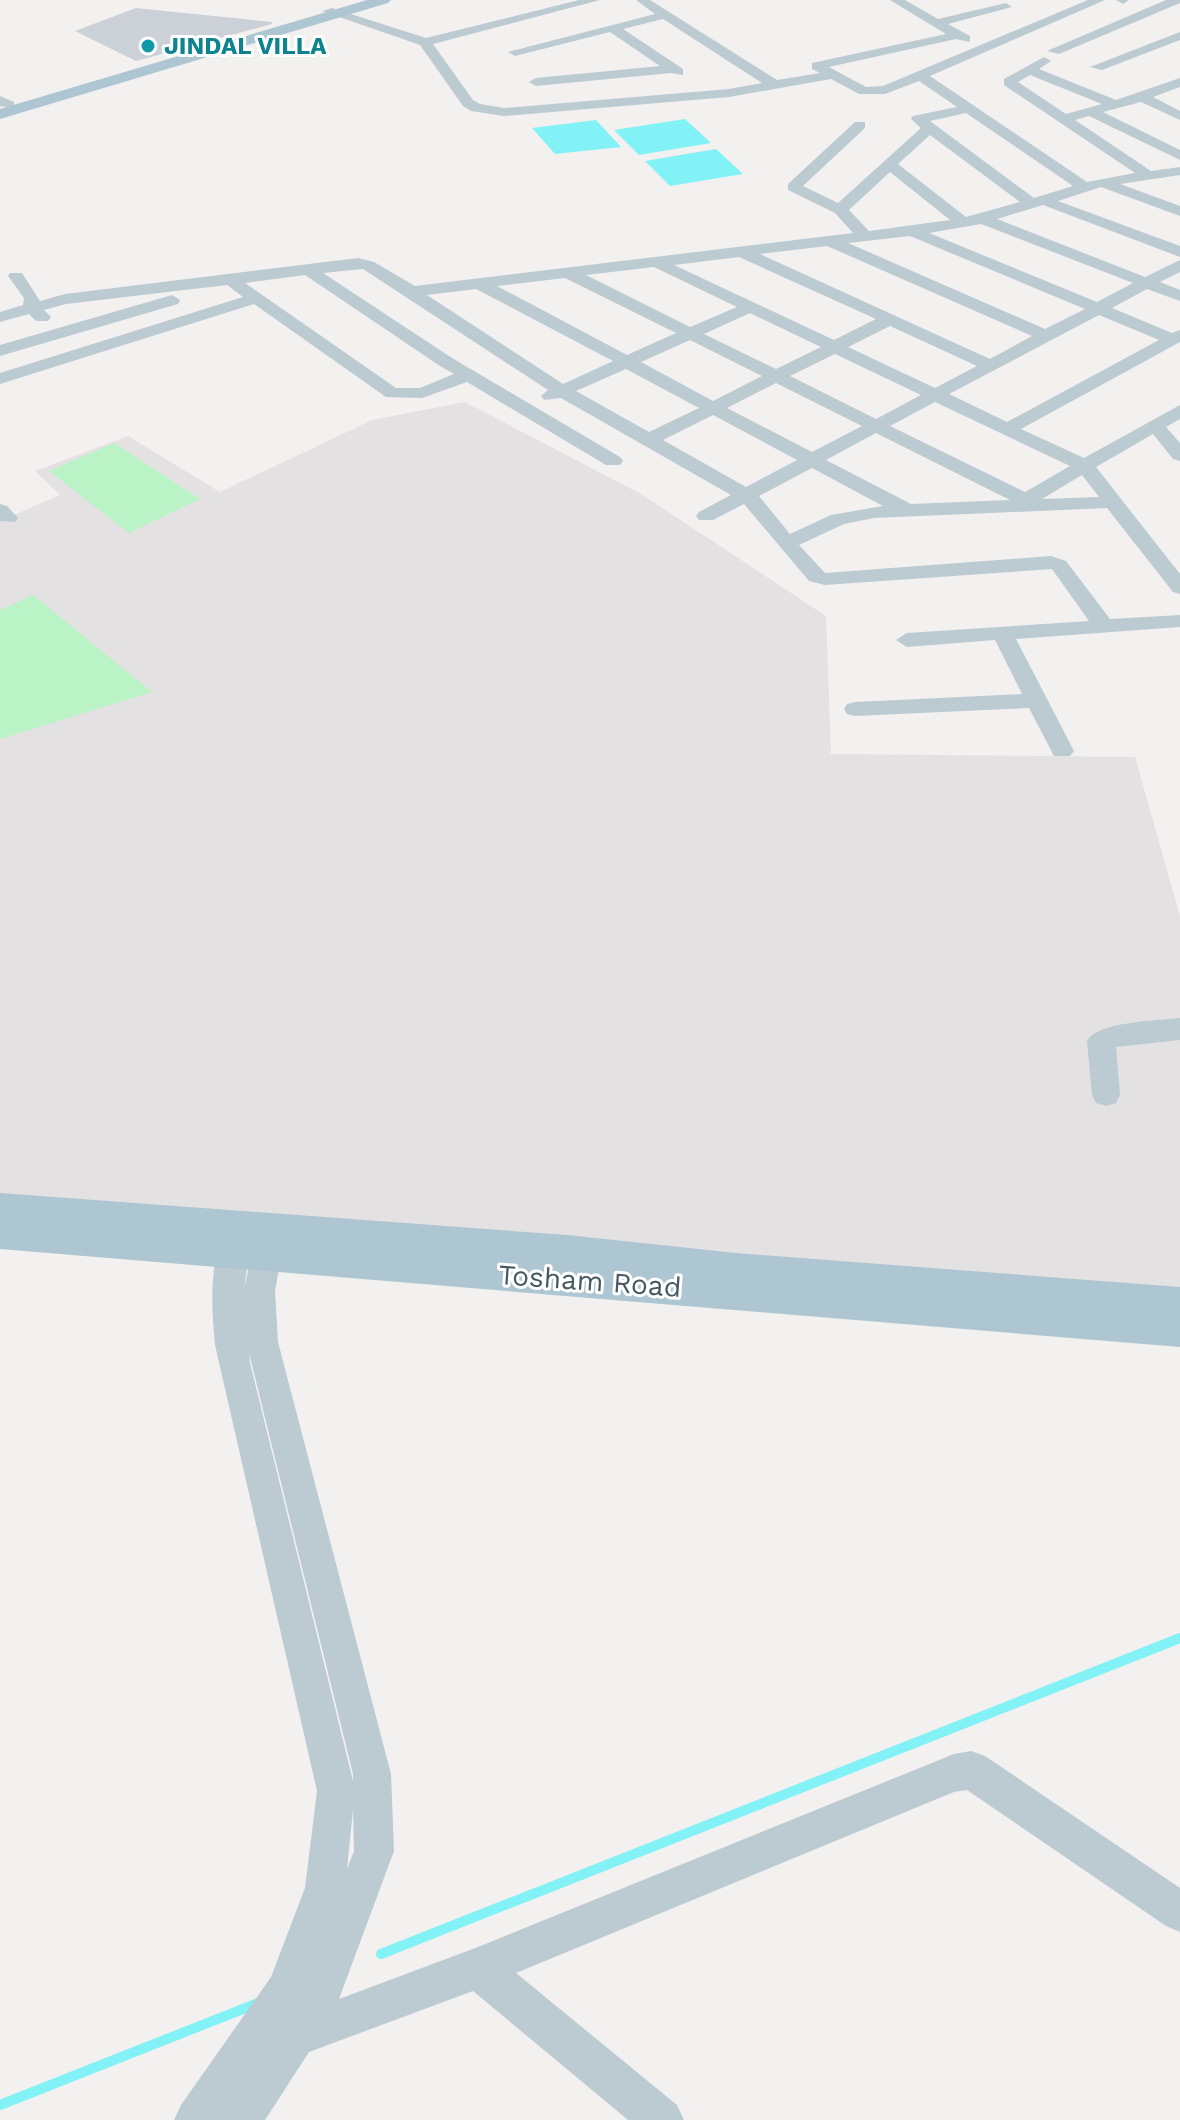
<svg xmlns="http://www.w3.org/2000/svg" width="1180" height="2120" viewBox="0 0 1180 2120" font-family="'Work Sans',sans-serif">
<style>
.education{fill:#e4e1e2}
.green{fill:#baf4c6}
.water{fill:#83f2f6}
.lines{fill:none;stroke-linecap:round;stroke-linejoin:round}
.stream{stroke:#83f2f6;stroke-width:10}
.building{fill:#cbd1d6}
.minor{fill:#bccbd1;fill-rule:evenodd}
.major{fill:#adc6d2;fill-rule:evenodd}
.culture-dot{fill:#0f9aa8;stroke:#fff;stroke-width:3}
.labels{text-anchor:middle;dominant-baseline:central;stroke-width:6;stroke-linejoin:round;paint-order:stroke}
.far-culture-label{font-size:24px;font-weight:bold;fill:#0d838f;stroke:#fff;text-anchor:start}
.street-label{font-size:28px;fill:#465860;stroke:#fff}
</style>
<rect width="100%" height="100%" fill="#f3f0f0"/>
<polygon class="education" points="465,402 641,494 826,616 831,754 1135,757 1180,916 1180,1294 0,1199 0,521 60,495 35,471 128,436 220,492 372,420"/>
<g class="green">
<polygon points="114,443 200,499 129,533 49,471"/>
<polygon points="33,595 152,692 0,739 0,610"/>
</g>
<g class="water">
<polygon points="685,119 711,143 639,155 614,130"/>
<polygon points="596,120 621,147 555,154 532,128"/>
<polygon points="716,149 743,174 670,186 645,161"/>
</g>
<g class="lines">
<g class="stream">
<polyline points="381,1954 1180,1638"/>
<polyline points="0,2105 258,2003"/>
</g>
</g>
<polygon class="building" points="136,8 272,22 272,24 136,61 75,31"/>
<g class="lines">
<g class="minor">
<path d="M 579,0 L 600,0 L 433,44 L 473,100 L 480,104 L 504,108 L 729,89 L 762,83 L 663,19 L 623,29 L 683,69 L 683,75 L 671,73 L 536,86 L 529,82 L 536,78 L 660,66 L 610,32 L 515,56 L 508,52 L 655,14 L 636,0 L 650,0 L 777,80 L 820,73 L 812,69 L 812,63 L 946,34 L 890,0 L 905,0 L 938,19 L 1006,3 L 1012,7 L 948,24 L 970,36 L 970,42 L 956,39 L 829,67 L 866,87 L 883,86 L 1088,0 L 1105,0 L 930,76 L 1087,182 L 1135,173 L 1004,85 L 1004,79 L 1044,57 L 1051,61 L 1039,69 L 1116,100 L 1180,78 L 1180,87 L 1153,97 L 1180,111 L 1180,120 L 1141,102 L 1103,112 L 1180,150 L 1180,160 L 1089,116 L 1075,120 L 1151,171 L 1180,167 L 1180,175 L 1120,184 L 1180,206 L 1180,216 L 1101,187 L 1058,201 L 1180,246 L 1180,257 L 1043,205 L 997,219 L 1145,277 L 1180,260 L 1180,272 L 1160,282 L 1180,290 L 1180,301 L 1147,289 L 1112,308 L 1172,333 L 1180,330 L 1180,342 L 1021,429 L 1084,458 L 1180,405 L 1180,419 L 1166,427 L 1180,443 L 1180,461 L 1173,459 L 1153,434 L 1096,467 L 1180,574 L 1180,594 L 1173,592 L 1107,508 L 874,518 L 844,524 L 799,545 L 825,573 L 1051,556 L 1066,561 L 1110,619 L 1180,615 L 1180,627 L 1016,639 L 1074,751 L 1070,756 L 1054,756 L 1029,708 L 855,716 L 847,714 L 844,709 L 847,704 L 855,702 L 1022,694 L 995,640 L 907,647 L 896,640 L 907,633 L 1089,621 L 1052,569 L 825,585 L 809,581 L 744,504 L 713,520 L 699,520 L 696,516 L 699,512 L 731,495 L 561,398 L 544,400 L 541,396 L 548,390 L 363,269 L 323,273 L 452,358 L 620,457 L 623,461 L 620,465 L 606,465 L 467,382 L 422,398 L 386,397 L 254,304 L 0,384 L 0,373 L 243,297 L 227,285 L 66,304 L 44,310 L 51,317 L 48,321 L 36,321 L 29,314 L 0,322 L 0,312 L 23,305 L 24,298 L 8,276 L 10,273 L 22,273 L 40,301 L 65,294 L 358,258 L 374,262 L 415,286 L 853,233 L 835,213 L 788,190 L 788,184 L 855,122 L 865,122 L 865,128 L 803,186 L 838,203 L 921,128 L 911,119 L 913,116 L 957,107 L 919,81 L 885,94 L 859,94 L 831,79 L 729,97 L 504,116 L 471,111 L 463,106 L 420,45 L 322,11 L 332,8 L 426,38 ZM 1030,75 L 1102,104 L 1066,114 L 1018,82 ZM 966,113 L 1073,186 L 1034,198 L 930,121 ZM 930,135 L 1020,202 L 966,217 L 898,164 ZM 890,172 L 950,220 L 869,231 L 849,210 ZM 981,224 L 1133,283 L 1097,302 L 929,233 ZM 910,236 L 1085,309 L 1045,329 L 848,243 ZM 827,246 L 1032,336 L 990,359 L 760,254 ZM 739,257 L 876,319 L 834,340 L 674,265 ZM 654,267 L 737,307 L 690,327 L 586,275 ZM 305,275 L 440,366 L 454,374 L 420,388 L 396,388 L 245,283 ZM 565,278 L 676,333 L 627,355 L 497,286 ZM 476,289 L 613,361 L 563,384 L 427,295 ZM 750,313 L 821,347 L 776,369 L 704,334 ZM 1099,315 L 1159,340 L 1007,422 L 949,394 ZM 890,326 L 977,366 L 935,388 L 848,347 ZM 690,340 L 762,376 L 713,401 L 641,362 ZM 835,354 L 921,395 L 876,419 L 790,376 ZM 626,369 L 699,408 L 649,432 L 576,391 ZM 776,383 L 862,426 L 812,452 L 727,408 ZM 935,402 L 1070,466 L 1025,492 L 890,426 ZM 713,415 L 797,460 L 746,487 L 663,440 ZM 876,433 L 1010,500 L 911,504 L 826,460 ZM 812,468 L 883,506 L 831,515 L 790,534 L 759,496 ZM 1082,475 L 1099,497 L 1042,499 Z"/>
<polygon points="1116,0 1129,0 1123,4"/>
<polygon points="1166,0 1180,0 1180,3 1059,54 1047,51"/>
<polygon points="1180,32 1180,40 1102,70 1090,67"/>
<polygon points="0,96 14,102 14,108 0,106"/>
<polygon points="172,295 180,300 178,304 0,356 0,345"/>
<polygon points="0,504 7,506 18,518 15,522 0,521"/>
<path d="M 1180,1018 L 1180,1040 L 1116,1047 L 1120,1095 L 1116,1103 L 1106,1106 L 1096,1103 L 1092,1095 L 1087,1041 C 1098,1021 1157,1021 1180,1018 Z"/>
<path d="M 238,1218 L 249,1222 L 253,1231 L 244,1288 L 259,1226 L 270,1222 L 281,1226 L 285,1235 L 275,1291 L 278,1342 L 391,1774 L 394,1851 L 339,1999 L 478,1947 L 954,1754 L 971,1751 L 985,1756 L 1180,1888 L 1180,1932 L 1166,1926 L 967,1790 L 954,1792 L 516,1973 L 677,2105 L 684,2120 L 628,2120 L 473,1991 L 309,2052 L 265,2120 L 174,2120 L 181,2105 L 271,1977 L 305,1888 L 317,1791 L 215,1345 C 211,1305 209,1259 227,1222 ZM 249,1353 L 353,1774 L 353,1781 L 250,1363 ZM 353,1810 L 354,1851 L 347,1869 Z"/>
</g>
<g class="major">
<polygon points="367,0 391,0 388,3 0,119 0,109"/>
<polygon points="0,1193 567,1235 736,1253 1180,1287 1180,1347 0,1249"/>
</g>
</g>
<circle class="culture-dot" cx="148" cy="46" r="8"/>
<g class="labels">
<g class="far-culture-label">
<text x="164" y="46">JINDAL VILLA</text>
</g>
<g class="street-label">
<text transform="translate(590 1281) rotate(4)">Tosham Road</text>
</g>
</g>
</svg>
